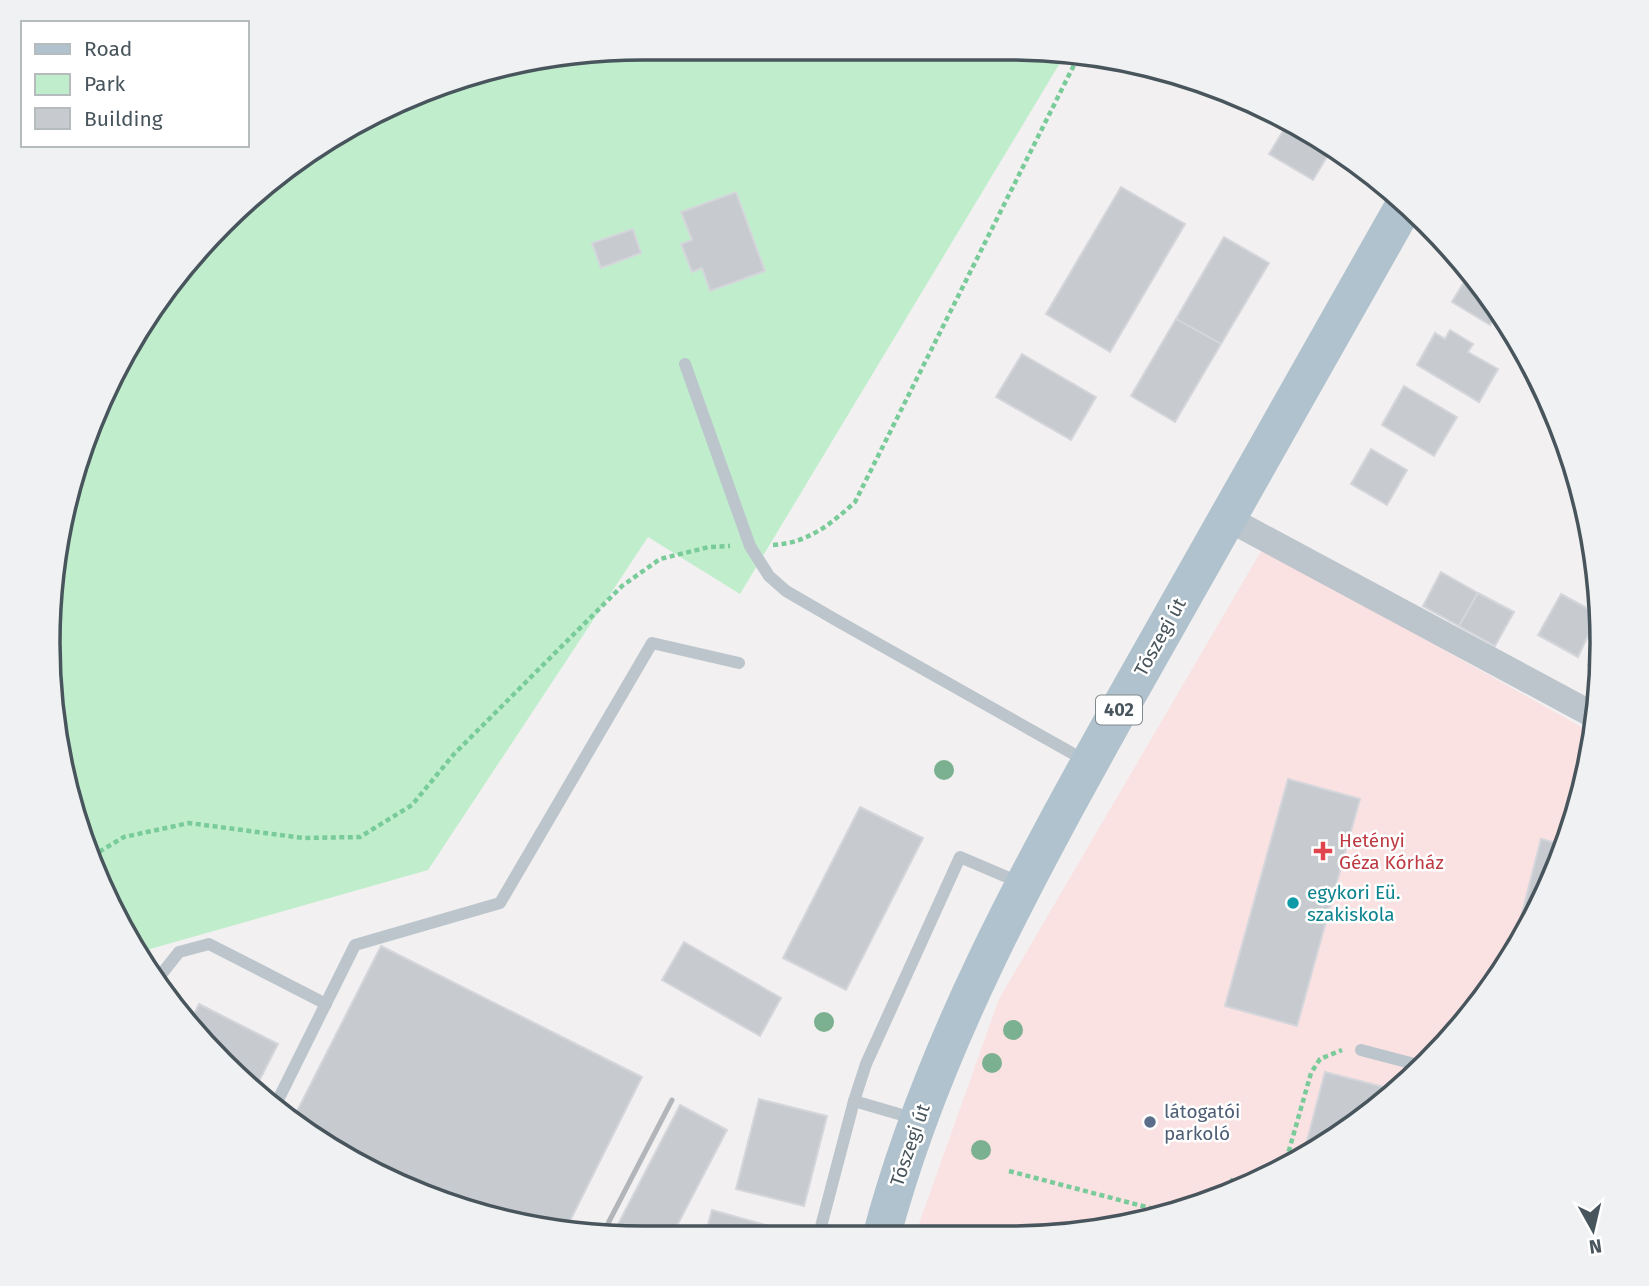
<svg xmlns="http://www.w3.org/2000/svg" width="1649" height="1286" viewBox="0 0 1649 1286" font-family="'Fira Sans',sans-serif">
<style>
.medical{fill:#fae1e2}
.green{fill:#c0eecd}
.building{fill:#c7cbcf;stroke:#d4d6db;stroke-width:2}
.lines{fill:none;stroke-linecap:round;stroke-linejoin:round}
.path{stroke:#79cb9a;stroke-width:4.5;stroke-dasharray:5 3.5;stroke-linecap:butt}
.service{stroke:#bcc5cc;stroke-width:12}
.minor{stroke:#bcc5cc;stroke-width:26}
.primary{stroke:#b0c2cd;stroke-width:38}
.rail{stroke:#b2b6ba;stroke-width:5}
.tree{fill:#7bb090}
.health-dot{fill:#e0444e;stroke:#fff;stroke-width:2.5}
.culture-dot{fill:#0f9aa8;stroke:#fff;stroke-width:2.5}
.service-dot{fill:#5c6f8a;stroke:#fff;stroke-width:2.5}
.labels{text-anchor:middle;dominant-baseline:central;stroke-width:5;stroke-linejoin:round;paint-order:stroke}
.shield{fill:#fff;stroke:#7f888d;stroke-width:2}
.shield-label{font-size:18px;font-weight:bold;fill:#48555c}
.street-label{font-size:19px;fill:#48555c;stroke:#fff}
.health-label{font-size:19px;fill:#be3a42;stroke:#fff;text-anchor:start}
.culture-label{font-size:19px;fill:#0d838f;stroke:#fff;text-anchor:start}
.service-label{font-size:19px;fill:#4e5e75;stroke:#fff;text-anchor:start}
.rim{fill:none;stroke:#48555c;stroke-width:3.5}
</style>
<rect width="100%" height="100%" fill="#f2f0f0"/>
<polygon class="medical" points="1263,548 1592,733 1582,797 1540,906 1479,1005 1399,1091 1304,1159 1197,1207 1045,1237 914,1238 999,999"/>
<polygon class="green" points="643,47 1045,49 1066,53 740,594 648,537 428,870 136,953 127,941 68,798 47,643 67,489 127,345 221,222 345,127 488,68"/>
<g class="building">
<polygon points="1286,126 1331,150 1313,180 1269,154"/>
<polygon points="1121,187 1185,224 1110,352 1046,314"/>
<polygon points="736,192 765,271 710,291 702,268 692,272 681,244 692,240 681,212"/>
<polygon points="633,229 641,253 601,268 592,243"/>
<polygon points="1224,237 1269,263 1221,344 1176,319"/>
<polygon points="1470,272 1498,312 1490,325 1452,302"/>
<polygon points="1176,319 1221,344 1175,422 1131,396"/>
<polygon points="1450,330 1473,344 1468,352 1498,369 1479,402 1417,365 1435,333 1445,339"/>
<polygon points="1022,354 1096,397 1071,440 996,397"/>
<polygon points="1404,386 1457,417 1434,456 1382,425"/>
<polygon points="1371,449 1407,470 1387,505 1351,484"/>
<polygon points="1441,572 1478,593 1459,626 1423,606"/>
<polygon points="1478,593 1514,612 1495,646 1459,626"/>
<polygon points="1561,594 1598,614 1578,657 1538,635"/>
<polygon points="1599,644 1600,672 1588,665"/>
<polygon points="1288,779 1360,799 1297,1026 1225,1006"/>
<polygon points="860,807 923,838 846,990 783,958"/>
<polygon points="1541,839 1564,845 1540,906 1532,920 1521,917"/>
<polygon points="684,942 781,998 760,1036 662,980"/>
<polygon points="381,946 642,1077 565,1231 527,1227 415,1193 312,1138 292,1121"/>
<polygon points="1475,990 1487,993 1467,1018"/>
<polygon points="199,1004 278,1044 255,1089 195,1036 188,1026"/>
<polygon points="1325,1072 1399,1091 1302,1160"/>
<polygon points="759,1099 827,1116 804,1206 736,1189"/>
<polygon points="680,1105 727,1130 670,1239 612,1236"/>
<polygon points="712,1210 794,1233 792,1238 704,1239"/>
</g>
<g class="lines">
<g class="path">
<path d="M 773,545 C 808,543 831,524 855,502 L 1079,55"/>
<polyline points="92,856 124,837 189,823 303,838 360,837 412,805 454,754 622,586 660,559 709,547 730,546"/>
<polyline points="1284,1168 1311,1073 1320,1059 1342,1050"/>
<polyline points="1009,1171 1169,1213"/>
<polyline points="1230,1180 1246,1185"/>
</g>
<g class="service">
<polyline points="685,364 750,546 769,576 786,591 836,620 1086,761"/>
<polyline points="156,981 179,952 209,944 326,1004"/>
<polyline points="1361,1050 1422,1066"/>
<polyline points="854,1101 866,1064 960,857 1021,883"/>
<polyline points="275,1106 355,945 500,903 652,643 739,663"/>
<polyline points="818,1238 854,1101 916,1119"/>
</g>
<polyline class="minor" points="1227,518 1595,716"/>
<path class="primary" d="M 881,1238 C 932,1044 1032,866 1129,692 C 1221,529 1313,367 1405,204"/>
<polyline class="rail" points="602,1235 672,1100"/>
</g>
<g class="tree">
<circle cx="944" cy="770" r="10"/>
<circle cx="824" cy="1022" r="10"/>
<circle cx="1013" cy="1030" r="10"/>
<circle cx="992" cy="1063" r="10"/>
<circle cx="981" cy="1150" r="10"/>
</g>
<path class="health-dot" d="M1319.5 840.5h7v7h7v7h-7v7h-7v-7h-7v-7h7z"/>
<circle class="culture-dot" cx="1293" cy="903" r="7"/>
<circle class="service-dot" cx="1150" cy="1122" r="7"/>
<g class="labels">
<rect class="shield" x="1096" y="695.5" width="46" height="29" rx="5"/>
<g class="shield-label">
<text x="1119" y="710">402</text>
</g>
<g class="street-label">
<text transform="translate(1160 637) rotate(-61)">Tószegi út</text>
<text transform="translate(910 1145) rotate(-71)">Tószegi út</text>
</g>
<g class="health-label">
<text x="1339" y="840">Hetényi<tspan x="1339" dy="22">Géza Kórház</tspan></text>
</g>
<g class="culture-label">
<text x="1307" y="892">egykori Eü.<tspan x="1307" dy="22">szakiskola</tspan></text>
</g>
<g class="service-label">
<text x="1164" y="1111">látogatói<tspan x="1164" dy="22">parkoló</tspan></text>
</g>
</g>
<path d="M0 0H1649V1286H0ZM643 60H1007A583 583 0 0 1 1590 643V643A583 583 0 0 1 1007 1226H643A583 583 0 0 1 60 643V643A583 583 0 0 1 643 60Z" fill="#f0f1f2" fill-rule="evenodd"/>
<path class="rim" d="M643 60H1007A583 583 0 0 1 1590 643V643A583 583 0 0 1 1007 1226H643A583 583 0 0 1 60 643V643A583 583 0 0 1 643 60Z"/>
<rect x="21" y="21" width="228" height="126" fill="#ffffff" stroke="#b6bbbe" stroke-width="2"/>
<rect x="35" y="44" width="35" height="10" fill="#b0c2cd" stroke="#b6bbbe" stroke-width="2"/>
<text x="84" y="56" font-size="21" fill="#48555c">Road</text>
<rect x="35" y="74" width="35" height="21" fill="#c0eecd" stroke="#b6bbbe" stroke-width="2"/>
<text x="84" y="91" font-size="21" fill="#48555c">Park</text>
<rect x="35" y="108" width="35" height="21" fill="#c7cbcf" stroke="#b6bbbe" stroke-width="2"/>
<text x="84" y="126" font-size="21" fill="#48555c">Building</text>
<g transform="translate(1593 1230) rotate(172)" stroke="#ffffff" stroke-width="5" paint-order="stroke">
<path d="M0-5L12 26L0 18L-12 26Z" fill="#48555c"/>
<text y="-10" font-size="19" font-weight="bold" text-anchor="middle" fill="#48555c">N</text>
</g>
</svg>
